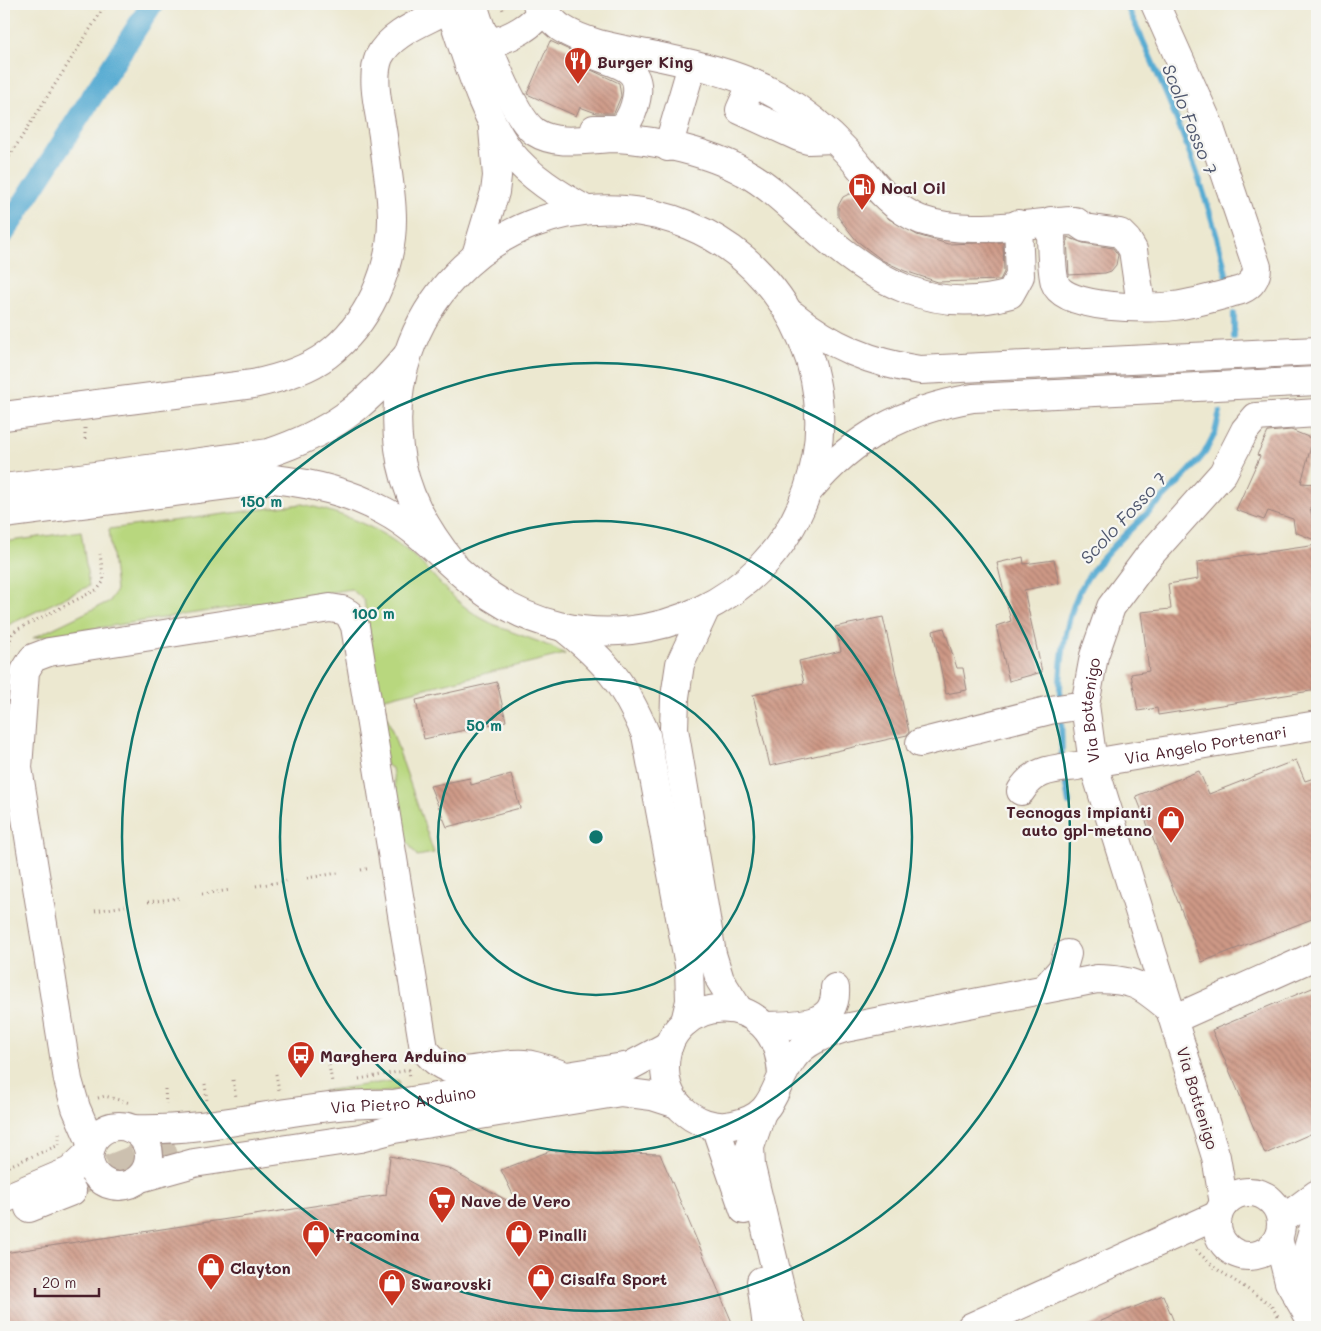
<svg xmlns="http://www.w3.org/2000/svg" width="1321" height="1331" viewBox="0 0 1321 1331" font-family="Mali,sans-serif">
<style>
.grass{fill:#b8d77e;stroke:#817b54}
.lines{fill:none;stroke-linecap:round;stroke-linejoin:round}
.stream{stroke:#56abd2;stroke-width:6}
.canal{stroke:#56abd2;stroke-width:22}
.building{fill:url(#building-back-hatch)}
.minor-tunnel{stroke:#ccc0af;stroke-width:28;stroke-dasharray:28 14;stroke-linecap:butt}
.minor-casing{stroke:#9b847e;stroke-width:30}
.major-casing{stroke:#9b847e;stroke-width:30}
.path{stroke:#9b847e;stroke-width:3;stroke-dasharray:1 4;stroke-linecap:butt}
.minor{stroke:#fff;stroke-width:28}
.major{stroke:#fff;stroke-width:28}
.ring{fill:none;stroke:#0f766e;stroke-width:2.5}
.labels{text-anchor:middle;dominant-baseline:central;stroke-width:4.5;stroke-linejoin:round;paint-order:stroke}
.poi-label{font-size:16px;font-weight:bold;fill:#4a1f2b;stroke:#f6f6f2;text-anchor:start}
.street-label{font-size:16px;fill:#4a1f2b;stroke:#f6f6f2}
.water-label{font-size:18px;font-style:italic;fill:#4f576e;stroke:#f6f6f2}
.centre{fill:#0f766e;stroke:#f6f6f2;stroke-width:2.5}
.ring-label{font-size:15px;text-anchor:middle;font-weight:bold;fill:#0f766e;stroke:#f6f6f2;stroke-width:4.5;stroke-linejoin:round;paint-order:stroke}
</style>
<defs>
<pattern id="building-back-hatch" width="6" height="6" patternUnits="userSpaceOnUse" patternTransform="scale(1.25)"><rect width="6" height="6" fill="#ce9986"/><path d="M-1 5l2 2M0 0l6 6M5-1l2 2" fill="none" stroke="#a97c6e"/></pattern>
</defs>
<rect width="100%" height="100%" fill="#f6f6f2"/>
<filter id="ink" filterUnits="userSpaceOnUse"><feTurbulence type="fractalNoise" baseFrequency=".02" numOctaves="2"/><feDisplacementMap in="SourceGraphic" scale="10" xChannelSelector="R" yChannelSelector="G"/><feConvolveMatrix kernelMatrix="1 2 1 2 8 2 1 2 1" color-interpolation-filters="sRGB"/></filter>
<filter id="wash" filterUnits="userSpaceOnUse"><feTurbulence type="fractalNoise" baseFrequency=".0096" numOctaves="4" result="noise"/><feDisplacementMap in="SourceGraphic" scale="20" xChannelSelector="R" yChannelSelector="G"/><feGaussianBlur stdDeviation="1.12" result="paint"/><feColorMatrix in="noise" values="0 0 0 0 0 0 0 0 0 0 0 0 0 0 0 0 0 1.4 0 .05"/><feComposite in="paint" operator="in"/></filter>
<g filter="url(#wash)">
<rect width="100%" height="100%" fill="#ece8d0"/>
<g class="grass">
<path d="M 302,504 C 346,514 387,530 420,562 C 436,578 450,596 469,610 C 498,632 534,636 565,654 L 381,699 L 434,853 L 417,856 L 403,836 L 392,768 L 386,765 L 377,679 L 364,600 L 351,589 L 33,638 L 110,601 L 116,590 L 109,529 Z"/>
<polygon points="81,531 89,586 4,627 4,542"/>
<polygon points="398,1080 399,1090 380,1093 323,1091"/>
</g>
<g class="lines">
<g class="stream">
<path d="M 1126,4 C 1167,92 1206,182 1227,278"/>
<polyline points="1234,314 1234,337"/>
<path d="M 1060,702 C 1059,660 1066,604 1093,570 C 1126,528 1171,496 1204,454 L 1215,433 L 1220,412"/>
<polyline points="1061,714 1062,762"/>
<polyline points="1064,774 1069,803"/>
</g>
<polyline class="canal" points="4,233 152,4"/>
</g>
<g id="blocks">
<g class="building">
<polygon points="550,41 580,55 582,64 589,69 619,83 621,96 614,113 596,113 580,107 576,116 527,94"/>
<polygon points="861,193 889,219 917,235 948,244 1003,242 1004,272 1000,280 938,282 905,271 882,260 857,241 838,217 838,206 843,197 849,194"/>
<polygon points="1067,237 1083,243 1113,248 1118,255 1116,265 1111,271 1105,273 1069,275"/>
<polygon points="1291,430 1313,439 1301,483 1317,484 1317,507 1310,507 1317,541 1295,532 1293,519 1268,511 1264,520 1236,510 1260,456 1257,455 1268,432"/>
<polygon points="1317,545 1317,690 1158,715 1157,708 1138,711 1131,674 1149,671 1141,612 1171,609 1168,584 1198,579 1197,562"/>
<polygon points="1023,557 1024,564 1054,560 1059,583 1024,590 1042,672 1009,681 996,626 1011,621 997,563"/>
<polygon points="883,617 909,732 907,735 770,766 753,695 804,683 799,661 841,651 835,627"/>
<polygon points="944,628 957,668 963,668 967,690 946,694 933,631"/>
<polygon points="497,682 506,721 424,739 416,700"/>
<polygon points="1296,760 1305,781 1317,777 1317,917 1202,962 1136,796 1199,771 1209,794"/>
<polygon points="511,774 520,808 447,827 430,786 470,778 471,785"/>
<polygon points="1317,986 1317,1131 1265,1154 1212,1030"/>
<polygon points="550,1151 660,1154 734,1327 4,1327 4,1253 386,1195 390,1156 448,1168 519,1207 501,1170"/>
<polygon points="1163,1295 1176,1327 1087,1327"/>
</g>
</g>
</g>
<g filter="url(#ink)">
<use href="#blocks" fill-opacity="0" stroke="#9b847e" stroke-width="1"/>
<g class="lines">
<polyline class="minor-tunnel" points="70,1184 182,1141"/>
<defs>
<g id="minor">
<path d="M 448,4 C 465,50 481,113 510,152 C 530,177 558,194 586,210"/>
<path d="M 473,4 C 481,31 513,117 535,132 C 558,147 591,138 617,138 C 655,140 711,153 744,172 C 772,187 794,211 818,231 C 873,280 934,316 1010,294 L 1020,276 L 1018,224"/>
<path d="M 537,4 C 545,11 552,22 561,28 C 585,44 620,49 647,54 C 690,63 738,73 777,95 C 802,110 827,130 847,152 C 869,177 888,207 921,220 C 969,237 1026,222 1075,221 L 1085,228 L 1120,233 L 1127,240 L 1133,250 L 1141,305"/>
<path d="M 485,35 L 492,43 C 509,38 535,26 542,9"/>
<polyline points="752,83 740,110 799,137 808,140 834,139"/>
<path d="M 594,129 L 618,129 L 625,125 C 634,113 644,85 631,72 C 623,64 606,60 595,55"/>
<polyline points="668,147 692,65"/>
<path d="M 1051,221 C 1051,237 1051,269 1055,283 C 1064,310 1151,309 1174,306 C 1197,303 1219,296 1241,290 C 1251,286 1257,277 1257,267 L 1209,125 L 1155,4"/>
<polyline points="476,255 495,192 497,176 493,129"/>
<path d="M 4,416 L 253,384 C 277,379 307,370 327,355 C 368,324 392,271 392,219 C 392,192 386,164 383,136 C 380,113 370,80 379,57 C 391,32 427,21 449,8"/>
<polyline points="706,608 680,664 675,697 674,729 712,954 720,980 739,1010"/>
<path d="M 563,627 C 607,662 624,683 646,735 L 689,965 L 690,1001 L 685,1022"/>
<polyline points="920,743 1050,710 1085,705"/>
<path id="s1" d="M 1093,763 L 1317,725"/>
<path d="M 1021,791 C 1034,769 1054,769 1077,766"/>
<polyline points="1045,988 1063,968 1067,954"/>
<polyline points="1174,1019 1317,955"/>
<path d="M 766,1026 C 794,1025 838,1028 835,988"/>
<path d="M 782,1077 C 780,982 665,993 665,1067 C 665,1082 670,1098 681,1108 C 695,1122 714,1129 733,1125 C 778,1116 771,1087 793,1058 C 805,1041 826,1034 845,1028 L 1097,979 C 1136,980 1141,985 1170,1009"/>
<polyline points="762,1112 750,1147 751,1167 786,1312 792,1327"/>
<polyline points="715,1126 744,1210"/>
<circle cx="119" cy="1156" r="30"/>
<path id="s2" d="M 131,1129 C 219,1133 305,1101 393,1104 L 630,1066 L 669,1045"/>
<path d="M 92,1145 L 76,1108 L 68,1080 L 18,768 L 25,671 L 33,658 L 49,652 L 330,608 L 342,610 L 349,614 L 355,626 L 424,1049 C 455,1089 484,1061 524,1064 C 538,1065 553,1072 566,1076"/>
<polyline points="140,1178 194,1163 360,1138 394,1129 621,1092 652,1096 677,1104"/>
<circle cx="1249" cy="1224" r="32"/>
<polyline points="4,1199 70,1171 90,1152"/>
<path id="s3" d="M 1224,1204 L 1216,1157 L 1093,763 L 1085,705 L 1094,656 L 1111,607 L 1149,556 L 1223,473 L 1245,430 L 1256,417 L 1317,413"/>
<polyline points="29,1208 72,1191"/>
<polyline points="1317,1216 1307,1252 1317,1305"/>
<polyline points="1281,1221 1317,1194"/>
<polyline points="1278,1238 1289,1282 1315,1327"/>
<polyline points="761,1281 767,1327"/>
<polyline points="971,1327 1218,1215"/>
</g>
<g id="major">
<path d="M 793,315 C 831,346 871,363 920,370 L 1317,351"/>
<path d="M 4,488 L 269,453 C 331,432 363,408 405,358"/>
<path d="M 809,490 C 854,436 904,410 973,398 L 1317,381"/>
<path d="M 4,514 L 274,479 C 313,484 350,492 384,511 C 426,533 453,572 492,597 C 576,653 689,639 760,568 C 803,524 825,460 818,399 C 812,345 785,295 744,259 C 711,231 668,213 625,210 C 491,200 382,315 399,448 C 404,493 426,530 454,565"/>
</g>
</defs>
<use href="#minor" class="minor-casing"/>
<use href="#major" class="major-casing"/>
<g class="path">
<polyline points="501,4 504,13"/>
<polyline points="4,165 106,4"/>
<polyline points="85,428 85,441"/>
<polyline points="6,654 12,634 16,630 98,589 104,581 100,554"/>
<polyline points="361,870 370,868"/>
<polyline points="307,878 338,873"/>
<polyline points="256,886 286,881"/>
<polyline points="202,894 231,890"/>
<polyline points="148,902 179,898"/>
<polyline points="95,911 125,906"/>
<polyline points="329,1065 332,1082"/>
<polyline points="276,1074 279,1090"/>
<polyline points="359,1079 409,1070 410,1078"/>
<polyline points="233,1080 236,1097"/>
<polyline points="205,1084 207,1101"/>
<polyline points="165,1089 166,1104"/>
<polyline points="98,1098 105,1096 130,1103"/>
<polyline points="4,1168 59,1145 59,1130"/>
<polyline points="1196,1250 1214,1267 1270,1304 1278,1316"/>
<polyline points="935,1327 948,1321"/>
</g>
<use href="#minor" class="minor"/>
<use href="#major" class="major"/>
</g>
</g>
<g class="ring">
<circle cx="596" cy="837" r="158"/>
<circle cx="596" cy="837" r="316"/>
<circle cx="596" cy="837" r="474"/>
</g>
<defs>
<symbol id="restaurant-pin" viewBox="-11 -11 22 30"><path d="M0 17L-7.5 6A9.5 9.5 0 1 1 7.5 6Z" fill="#c8321e" stroke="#f6f6f2"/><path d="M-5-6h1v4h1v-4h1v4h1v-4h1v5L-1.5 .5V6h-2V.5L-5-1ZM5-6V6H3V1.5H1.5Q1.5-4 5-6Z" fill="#fff"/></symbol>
<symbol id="fuel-pin" viewBox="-11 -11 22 30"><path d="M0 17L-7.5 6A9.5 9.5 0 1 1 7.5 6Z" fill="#c8321e" stroke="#f6f6f2"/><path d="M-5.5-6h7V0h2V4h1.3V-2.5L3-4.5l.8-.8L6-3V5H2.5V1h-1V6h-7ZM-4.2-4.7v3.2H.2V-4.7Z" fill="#fff"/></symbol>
<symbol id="shop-pin" viewBox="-11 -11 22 30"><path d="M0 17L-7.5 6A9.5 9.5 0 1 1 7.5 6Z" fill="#c8321e" stroke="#f6f6f2"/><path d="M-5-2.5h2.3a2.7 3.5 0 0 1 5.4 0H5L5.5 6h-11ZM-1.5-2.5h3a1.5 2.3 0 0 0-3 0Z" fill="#fff"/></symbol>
<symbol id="bus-pin" viewBox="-11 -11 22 30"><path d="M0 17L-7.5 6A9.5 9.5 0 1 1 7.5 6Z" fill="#c8321e" stroke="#f6f6f2"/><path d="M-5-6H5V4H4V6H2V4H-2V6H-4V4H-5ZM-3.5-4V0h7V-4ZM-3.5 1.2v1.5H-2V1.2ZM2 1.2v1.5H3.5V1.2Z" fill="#fff"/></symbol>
<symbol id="supermarket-pin" viewBox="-11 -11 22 30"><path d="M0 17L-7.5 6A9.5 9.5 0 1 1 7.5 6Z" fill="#c8321e" stroke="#f6f6f2"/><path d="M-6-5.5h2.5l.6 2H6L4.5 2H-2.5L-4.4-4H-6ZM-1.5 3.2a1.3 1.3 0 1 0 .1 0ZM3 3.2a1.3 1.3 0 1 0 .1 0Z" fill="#fff"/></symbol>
</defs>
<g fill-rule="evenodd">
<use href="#restaurant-pin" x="562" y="45" width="32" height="43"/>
<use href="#fuel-pin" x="846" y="171" width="32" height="43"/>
<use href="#shop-pin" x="1155" y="804" width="32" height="43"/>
<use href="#bus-pin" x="285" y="1039" width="32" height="43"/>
<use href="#supermarket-pin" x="426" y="1184" width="32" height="43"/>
<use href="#shop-pin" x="300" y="1218" width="32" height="43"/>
<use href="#shop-pin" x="503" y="1218" width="32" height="43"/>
<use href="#shop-pin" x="195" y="1251" width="32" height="43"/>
<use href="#shop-pin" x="525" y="1262" width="32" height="43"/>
<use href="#shop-pin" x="376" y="1267" width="32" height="43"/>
</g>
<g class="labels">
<g class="poi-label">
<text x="597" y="61">Burger King</text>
<text x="881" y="187">Noal Oil</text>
<text x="1152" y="811" text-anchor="end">Tecnogas impianti<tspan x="1152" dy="18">auto gpl-metano</tspan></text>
<text x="320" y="1055">Marghera Arduino</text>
<text x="461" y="1200">Nave de Vero</text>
<text x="335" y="1234">Fracomina</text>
<text x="538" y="1234">Pinalli</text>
<text x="230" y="1267">Clayton</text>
<text x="560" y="1278">Cisalfa Sport</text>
<text x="411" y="1283">Swarovski</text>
</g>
<g class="street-label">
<text stroke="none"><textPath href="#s3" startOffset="514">Via Bottenigo</textPath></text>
<text stroke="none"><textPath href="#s1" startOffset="114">Via Angelo Portenari</textPath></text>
<text transform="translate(1198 1098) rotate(73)">Via Bottenigo</text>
<text stroke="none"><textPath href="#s2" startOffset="274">Via Pietro Arduino</textPath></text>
</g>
<g class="water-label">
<text transform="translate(1190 119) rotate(68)">Scolo Fosso 7</text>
<text transform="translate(1123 518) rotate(-47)">Scolo Fosso 7</text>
</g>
</g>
<circle cx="596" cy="837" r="8" class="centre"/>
<g class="ring-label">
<text x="261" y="507">150 m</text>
<text x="373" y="619">100 m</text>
<text x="484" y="731">50 m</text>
</g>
<rect width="1321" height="1331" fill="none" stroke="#f6f6f2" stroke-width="20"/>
<path d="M35 1288v8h64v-8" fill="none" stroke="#4a1f2b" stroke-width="2.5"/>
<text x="42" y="1288" font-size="15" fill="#4a1f2b" stroke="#f6f6f2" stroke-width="4" paint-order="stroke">20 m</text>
</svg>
